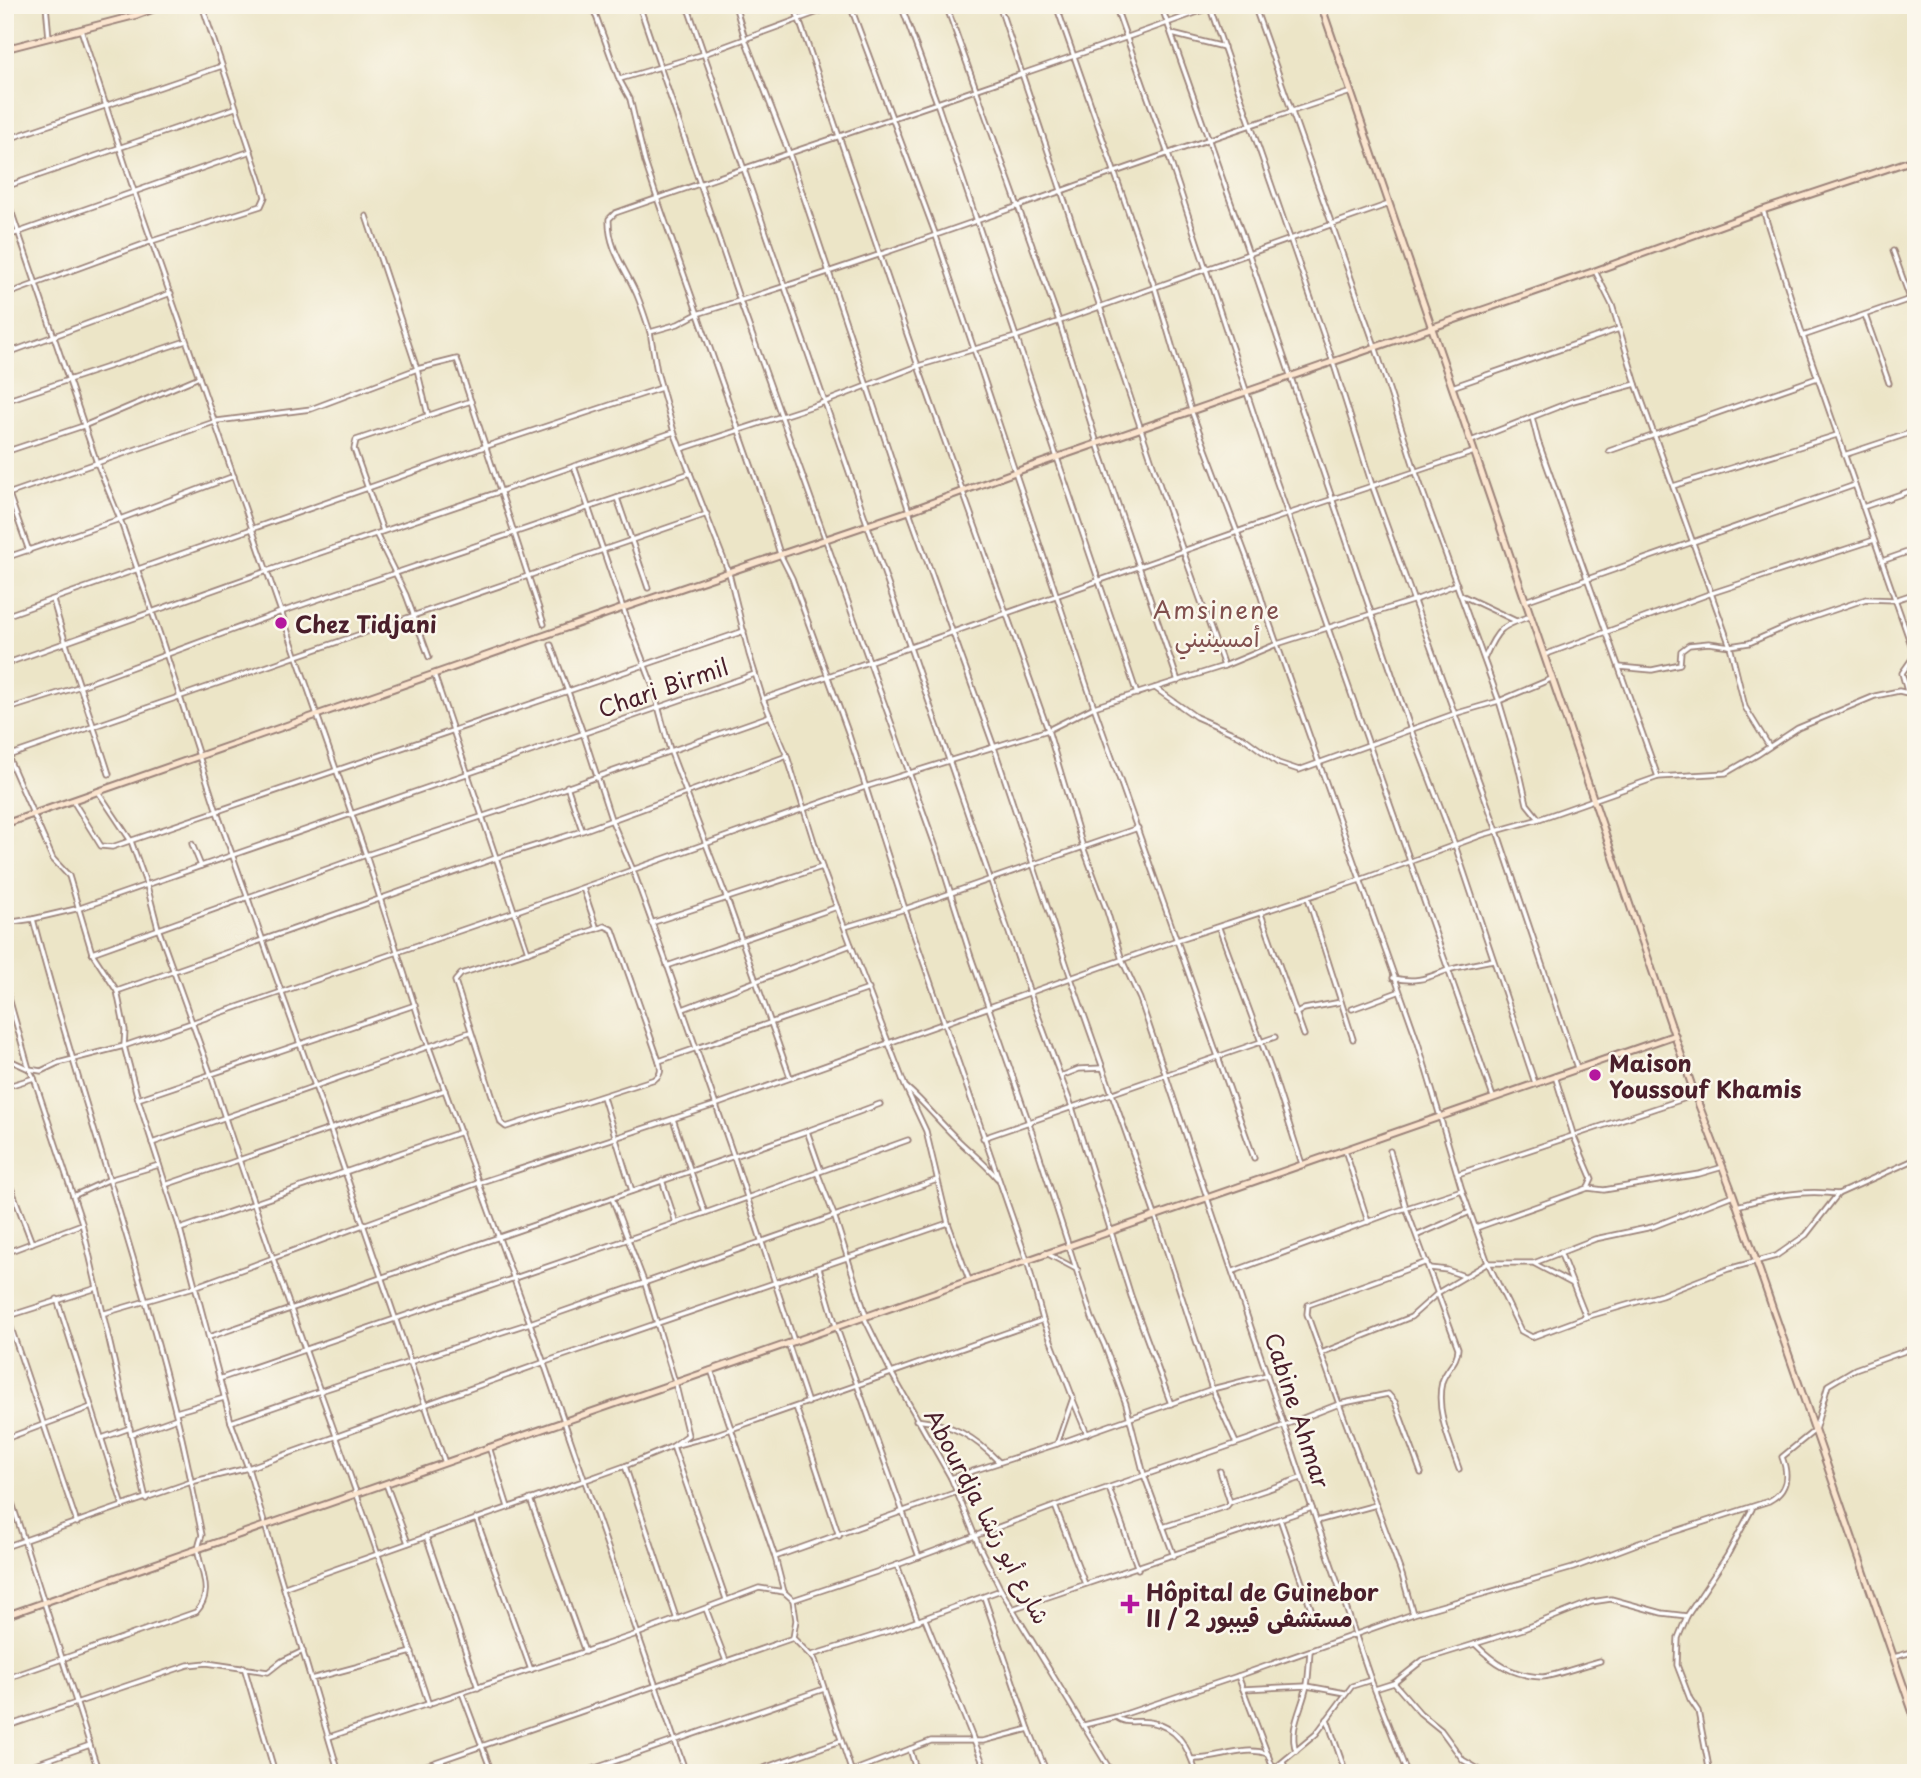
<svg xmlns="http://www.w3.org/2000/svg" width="1921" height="1778" viewBox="0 0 1921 1778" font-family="'Playpen Sans','Playpen Sans Arabic',sans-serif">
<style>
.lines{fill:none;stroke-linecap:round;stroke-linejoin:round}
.street-casing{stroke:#9b8279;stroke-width:7}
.secondary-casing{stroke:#9b8279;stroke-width:9}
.street{stroke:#fff;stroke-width:3.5}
.secondary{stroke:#fbe5cf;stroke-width:5}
.poi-dot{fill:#b5179e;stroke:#fbf7ec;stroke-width:2.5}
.labels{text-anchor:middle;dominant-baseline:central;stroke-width:5;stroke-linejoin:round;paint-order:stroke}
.poi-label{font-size:23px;font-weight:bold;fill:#4a1f2b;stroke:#fbf7ec;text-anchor:start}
.street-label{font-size:23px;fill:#4a1f2b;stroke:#fbf7ec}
.neighbourhood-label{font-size:24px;letter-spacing:2px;fill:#81504e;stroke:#fbf7ec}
</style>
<rect width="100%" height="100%" fill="#fbf7ec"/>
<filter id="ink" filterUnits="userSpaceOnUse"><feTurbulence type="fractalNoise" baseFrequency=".0143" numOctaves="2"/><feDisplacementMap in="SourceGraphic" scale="14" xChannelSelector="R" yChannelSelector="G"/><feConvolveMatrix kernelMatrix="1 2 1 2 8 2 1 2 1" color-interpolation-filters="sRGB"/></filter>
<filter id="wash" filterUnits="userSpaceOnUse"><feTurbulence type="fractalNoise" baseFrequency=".00686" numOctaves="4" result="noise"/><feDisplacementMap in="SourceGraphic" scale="28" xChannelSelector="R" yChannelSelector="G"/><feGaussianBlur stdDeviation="1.57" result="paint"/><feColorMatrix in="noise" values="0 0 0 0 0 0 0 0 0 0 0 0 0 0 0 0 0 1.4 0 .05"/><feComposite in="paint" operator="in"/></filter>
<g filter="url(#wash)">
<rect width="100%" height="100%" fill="#ece5c7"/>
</g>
<g filter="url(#ink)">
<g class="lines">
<defs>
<g id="street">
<polyline points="46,5 49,38"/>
<polyline points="639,5 740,301 939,856 970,954 1029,1123 1092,1318 1104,1344 1126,1404 1144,1475 1174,1556"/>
<polyline points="687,5 1033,1002 1072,1107 1131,1296 1171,1404"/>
<polyline points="735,5 745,39 789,153 909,511 994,747 1071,978 1155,1215 1212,1389 1236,1443"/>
<polyline points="850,5 935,233 1094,707 1254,1158"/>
<polyline points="901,5 937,103 1137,694"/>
<polyline points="946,5 1059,321 1097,443 1178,681"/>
<polyline points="999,5 1161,489 1224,666"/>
<polyline points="1056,5 1155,288 1191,410 1258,587 1266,613 1418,1043 1462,1190 1488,1263 1521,1331 1532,1337 1586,1317"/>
<polyline points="1115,5 1168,154 1271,466 1493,1097"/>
<polyline points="1161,5 1242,234 1411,730 1455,845 1535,1083"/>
<polyline points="1209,5 1333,362 1372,485 1497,831 1577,1068"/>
<polyline points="1254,5 1375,346 1415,470 1499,701 1518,765 1527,804 1539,819"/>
<polyline points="81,30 134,191 366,855 422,1028 530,1323 686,1773"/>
<polyline points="1172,34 1224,47"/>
<polyline points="620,79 704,54 837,5"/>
<polyline points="5,140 222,66"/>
<polyline points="5,187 235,108"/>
<polyline points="5,193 97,463 120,519 161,638 217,812 330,1128 445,1463"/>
<polyline points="1763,210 1803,336 1915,656"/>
<polyline points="5,237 251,151"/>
<polyline points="1893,251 1916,315"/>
<polyline points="1595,271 1612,305 1636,384 1730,646 1745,707 1769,746"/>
<polyline points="5,295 152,241 261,206 265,197 262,185 202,5"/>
<polyline points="1865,315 1889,383"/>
<path d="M 650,332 C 646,320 642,307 637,295 C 626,269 608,249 609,219 L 615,213 C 815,143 1018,78 1217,5"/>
<polyline points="1803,336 1916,297"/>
<polyline points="5,354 171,293"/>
<polyline points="1452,387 1619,329"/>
<polyline points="5,401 186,341"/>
<polyline points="428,415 417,369 457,359 544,624"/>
<polyline points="1532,417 1538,441 1658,777"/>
<polyline points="217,421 311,409 417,369 366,216"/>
<polyline points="1471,441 1573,401 1636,384"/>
<polyline points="681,449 825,402 918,366 1015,337 1389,204"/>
<polyline points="1609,451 1817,378"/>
<polyline points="5,452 86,425 199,377"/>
<polyline points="1844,455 1916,431"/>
<polyline points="574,466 623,608 652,684 670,750 727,899 790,1077"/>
<polyline points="5,483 29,551"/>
<polyline points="1673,486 1837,435"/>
<polyline points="5,495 214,422"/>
<polyline points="617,498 648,588"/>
<polyline points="1863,507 1916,489"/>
<polyline points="383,531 354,449 356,440 471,401"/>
<polyline points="376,534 406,595 429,657"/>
<polyline points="5,558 120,519 234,476"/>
<polyline points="1882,561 1916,549"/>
<polyline points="1461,595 1516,621"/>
<path d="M 53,600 C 69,659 91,716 109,774"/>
<polyline points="1525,601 1855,485"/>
<polyline points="5,616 484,447 661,388"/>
<polyline points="551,645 583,733 611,819 633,870 664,956 734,1157 794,1341"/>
<polyline points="1544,655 1709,594 1874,540"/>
<path d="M 1485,657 C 1497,629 1501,626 1531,616"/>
<polyline points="5,664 267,571 674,432"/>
<polyline points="1619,667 1652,670 1680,664 1681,651 1689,645 1709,643 1730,646 1749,643 1790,625 1866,599 1895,600 1916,593"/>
<polyline points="434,674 528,952"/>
<polyline points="1155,688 1196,717 1244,738 1278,763 1299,770 1454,714 1499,701 1551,679"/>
<polyline points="1907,691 1902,673 1914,656"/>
<polyline points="763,699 1288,514 1474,452"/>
<polyline points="5,710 81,686 281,612 690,473"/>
<polyline points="5,750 53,859 69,876 92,953 117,991 125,1030 124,1046 138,1099 180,1229 231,1422 248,1468 339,1773"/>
<path d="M 8,756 C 242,677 475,596 707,514"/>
<polyline points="567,786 582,830"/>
<path d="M 99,793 L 131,841 L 147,886 L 158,928 L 211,1075 C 279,1287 360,1493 429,1705"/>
<polyline points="73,801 101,846 112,847 744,631"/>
<polyline points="192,844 201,866"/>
<polyline points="583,888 597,929"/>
<polyline points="1308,898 1353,1039"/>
<polyline points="1261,914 1304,1035"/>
<polyline points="5,923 33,919 80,908 755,674"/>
<polyline points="651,923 822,867"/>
<path d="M 605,926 L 613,930 L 659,1061 C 661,1069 662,1074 655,1079 L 506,1127 L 501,1123 L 455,981 L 461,974 Z"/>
<polyline points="845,927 905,909 1138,828"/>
<polyline points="1219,928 1274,1077 1302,1164"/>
<polyline points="92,953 366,855 523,803 770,716"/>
<polyline points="667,966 837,907"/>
<path d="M 1393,978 C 1418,983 1426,978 1448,970 C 1462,966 1478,963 1493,960"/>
<polyline points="5,984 29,1069 34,1078 82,1223 146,1499"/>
<polyline points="117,991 496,858 582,831 787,756"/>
<polyline points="683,1009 851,945"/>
<polyline points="1352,1009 1398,992"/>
<polyline points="1295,1014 1304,1009 1341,1002"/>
<polyline points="5,1058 29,1069 41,1071 58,1063 124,1046 514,912 865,787 1048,730 918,366 794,5"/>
<polyline points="659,1061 869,989"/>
<polyline points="1061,1076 1079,1069 1103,1068"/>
<polyline points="5,1087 34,1078"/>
<path d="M 906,1087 C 925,1103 939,1122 957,1139 C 970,1152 985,1163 997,1178"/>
<polyline points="603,1097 632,1191"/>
<polyline points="138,1099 415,1005"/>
<polyline points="673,1119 705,1213"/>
<polyline points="807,1131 821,1171"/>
<polyline points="983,1138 1275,1037"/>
<polyline points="152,1143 470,1032"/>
<polyline points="1345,1150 1368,1222"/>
<path d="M 1390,1151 L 1406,1208 L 1458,1348 C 1458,1362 1446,1369 1442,1382 C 1435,1410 1450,1443 1459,1469"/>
<polyline points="5,1172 32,1243"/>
<polyline points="817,1172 834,1215 866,1316"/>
<polyline points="1458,1174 1695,1095"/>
<polyline points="662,1180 676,1223"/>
<polyline points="165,1185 445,1090"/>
<polyline points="1588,1188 1604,1190 1699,1174 1723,1167"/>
<polyline points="73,1196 108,1180 159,1165"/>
<polyline points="612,1198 645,1284 675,1382 688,1435 673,1446 726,1599"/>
<path d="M 1737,1206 C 1772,1196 1802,1189 1838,1194"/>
<polyline points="1476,1228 1588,1188 1592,1179 1574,1137 1555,1076"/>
<polyline points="180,1229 461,1132"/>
<polyline points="1418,1235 1470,1212"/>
<polyline points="1560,1252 1586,1317 1661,1295 1728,1269 1776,1256 1806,1235 1838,1194 1916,1159"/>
<polyline points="5,1253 82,1224"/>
<polyline points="1046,1253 1078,1270"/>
<polyline points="1535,1264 1573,1284"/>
<polyline points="819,1268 836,1326 919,1557"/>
<polyline points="1430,1268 1447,1270 1464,1276"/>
<polyline points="1234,1271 1391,1213 1462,1190"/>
<path d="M 969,1280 L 948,1223 L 926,1131 L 905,1086 L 851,945 L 822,867 L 787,756 L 763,699 L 749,654 L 729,573 L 674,432 L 657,372 L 650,332 L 678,324 L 697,314 C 917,247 1131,162 1351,92"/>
<polyline points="57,1299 123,1506"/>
<polyline points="105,1313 194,1287 478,1183 715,1105 1177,940 1360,880 1482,835 1539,819 1658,777 1726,773 1757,755 1798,728 1875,696 1899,691 1916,695"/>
<polyline points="7,1316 77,1523"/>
<polyline points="6,1317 97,1288"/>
<polyline points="864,1317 892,1374 951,1478 979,1546 1001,1590 1112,1773"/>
<polyline points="1043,1320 1073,1398 1057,1444"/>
<polyline points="209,1337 807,1131 880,1104"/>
<polyline points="788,1343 808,1403"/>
<polyline points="1321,1353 1307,1314 1308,1305 1427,1262"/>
<polyline points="711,1370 775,1557 784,1592 793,1600 796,1620 793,1638 815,1660 851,1770 855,1770 931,1741 983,1741 1029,1729 984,1597"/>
<polyline points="219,1379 705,1213 908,1140"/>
<polyline points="1073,1400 1087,1434"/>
<polyline points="796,1407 839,1536"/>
<polyline points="176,1412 224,1398"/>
<path d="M 916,1420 C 953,1424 974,1436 999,1462"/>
<polyline points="231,1422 320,1391 530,1323 937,1180"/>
<polyline points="132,1434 177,1418"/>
<polyline points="102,1438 130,1428"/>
<polyline points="5,1439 91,1407"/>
<polyline points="489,1447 508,1507"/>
<polyline points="625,1466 677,1620"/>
<polyline points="951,1478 1057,1444 1212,1389 1267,1375"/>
<polyline points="5,1481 99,1773"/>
<polyline points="386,1484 408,1543"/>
<polyline points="1109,1488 1138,1569"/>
<polyline points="530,1499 585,1652"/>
<polyline points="1230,1502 1301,1478"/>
<polyline points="1055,1506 1085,1584"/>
<polyline points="476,1518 531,1670"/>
<polyline points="1280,1519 1316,1623"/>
<polyline points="1317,1521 1376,1505"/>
<polyline points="1163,1527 1227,1506 1230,1502 1220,1471"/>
<polyline points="426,1536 478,1688"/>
<polyline points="5,1547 191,1482 248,1468 542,1363 948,1223"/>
<polyline points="775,1557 957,1492"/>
<polyline points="897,1565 918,1621"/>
<polyline points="285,1587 625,1466 673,1446 714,1435 1043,1320 1027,1260 905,909 848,732 792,578 780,554 763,499 657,198 645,162 630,99 619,79 592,5"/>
<polyline points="793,1600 897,1565 1055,1506 1252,1438 1339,1404 1321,1353 1411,1317 1439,1292 1488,1263 1534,1263 1595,1239 1652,1227 1733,1195"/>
<polyline points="706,1609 726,1661"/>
<polyline points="1012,1609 1312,1508"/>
<polyline points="1413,1614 1402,1575 1339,1404 1388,1394 1395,1402 1421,1473"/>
<polyline points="925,1619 987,1773"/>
<path d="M 1475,1644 C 1494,1663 1513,1676 1542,1677 C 1551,1677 1588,1664 1600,1661"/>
<polyline points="812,1655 892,1630 1001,1590"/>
<polyline points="1894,1657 1916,1651"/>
<polyline points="244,1667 275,1773"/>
<polyline points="1238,1676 1273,1768"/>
<path d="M 5,1679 L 196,1612 C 214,1593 201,1573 198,1552 C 198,1546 200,1541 202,1535 C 193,1493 186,1451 175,1410 C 134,1245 76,1084 33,919"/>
<polyline points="311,1679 412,1652"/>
<polyline points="1394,1683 1420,1713 1441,1730 1463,1760 1485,1773"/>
<polyline points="1243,1689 1307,1686 1345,1693"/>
<polyline points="1375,1689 1394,1683 1423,1660 1523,1629 1591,1602 1611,1599 1662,1613 1687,1616"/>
<polyline points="462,1693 492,1773"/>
<path d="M 1116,1717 C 1126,1725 1137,1720 1149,1722 C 1177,1726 1189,1748 1196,1773"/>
<polyline points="1327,1719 1343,1765"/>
<path d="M 1084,1725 L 1116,1717 L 1238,1676 L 1413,1614 L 1573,1568 L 1639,1543 L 1769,1501 C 1788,1491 1789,1475 1782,1457 L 1815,1430 L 1828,1385 L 1855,1369 L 1916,1347"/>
<polyline points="5,1727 188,1665 207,1663 268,1672 282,1661 303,1651"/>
<polyline points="1029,1729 1047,1773"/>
<polyline points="329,1737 637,1634 759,1588 784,1592"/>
<polyline points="910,1749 917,1773"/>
<path d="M 1296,1751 C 1288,1729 1303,1707 1307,1685 C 1309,1674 1309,1662 1310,1651"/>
<path d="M 1192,1759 C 1219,1760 1243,1745 1268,1754"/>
<polyline points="1283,1762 1287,1773"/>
<polyline points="9,1773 90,1745"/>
<polyline points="404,1773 793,1638"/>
<polyline points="581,1773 824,1689"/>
<polyline points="750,1773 840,1741"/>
<polyline points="1269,1773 1316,1734 1352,1686 1371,1680"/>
<polyline points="1407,1773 1371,1680 1312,1508 1140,999 1122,960 1107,911 1083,847 1048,730 1094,707 1224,666 1277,644 1415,600 1457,584"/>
<polyline points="1710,1773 1698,1711 1690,1699 1677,1665 1678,1638 1687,1616 1727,1556 1752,1509"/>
</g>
<g id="secondary">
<polyline points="1321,5 1695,1095 1733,1194 1916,1722"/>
<polyline points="5,49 137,15 164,5"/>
<polyline points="5,824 623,608 909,511 1015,472 1595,271 1763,210 1916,159"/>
<polyline points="5,1616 1675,1035"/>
</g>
</defs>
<use href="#street" class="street-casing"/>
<use href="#secondary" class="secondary-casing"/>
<use href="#street" class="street"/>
<use href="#secondary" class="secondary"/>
</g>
</g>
<g class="poi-dot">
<circle cx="281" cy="623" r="7"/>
<circle cx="1595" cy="1075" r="7"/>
<path d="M1126.5 1593.5h7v7h7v7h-7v7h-7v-7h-7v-7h7z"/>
</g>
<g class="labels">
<g class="poi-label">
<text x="295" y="623">Chez Tidjani</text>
<text x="1609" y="1062">Maison<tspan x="1609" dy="26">Youssouf Khamis</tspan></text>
<text x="1146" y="1591">Hôpital de Guinebor<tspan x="1146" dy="26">II / مستشفى قيببور 2</tspan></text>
</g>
<g class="street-label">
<text transform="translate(663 687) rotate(-19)">Chari Birmil</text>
<text transform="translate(1298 1410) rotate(72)">Cabine Ahmar</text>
<text transform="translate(988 1516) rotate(62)">Abourdja شارع أبو رتشا</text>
</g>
<g class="neighbourhood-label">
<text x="1217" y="609">Amsinene<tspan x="1217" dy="28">أمسينيني</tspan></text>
</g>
</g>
<rect width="1921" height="1778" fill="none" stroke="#fbf7ec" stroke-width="28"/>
</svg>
